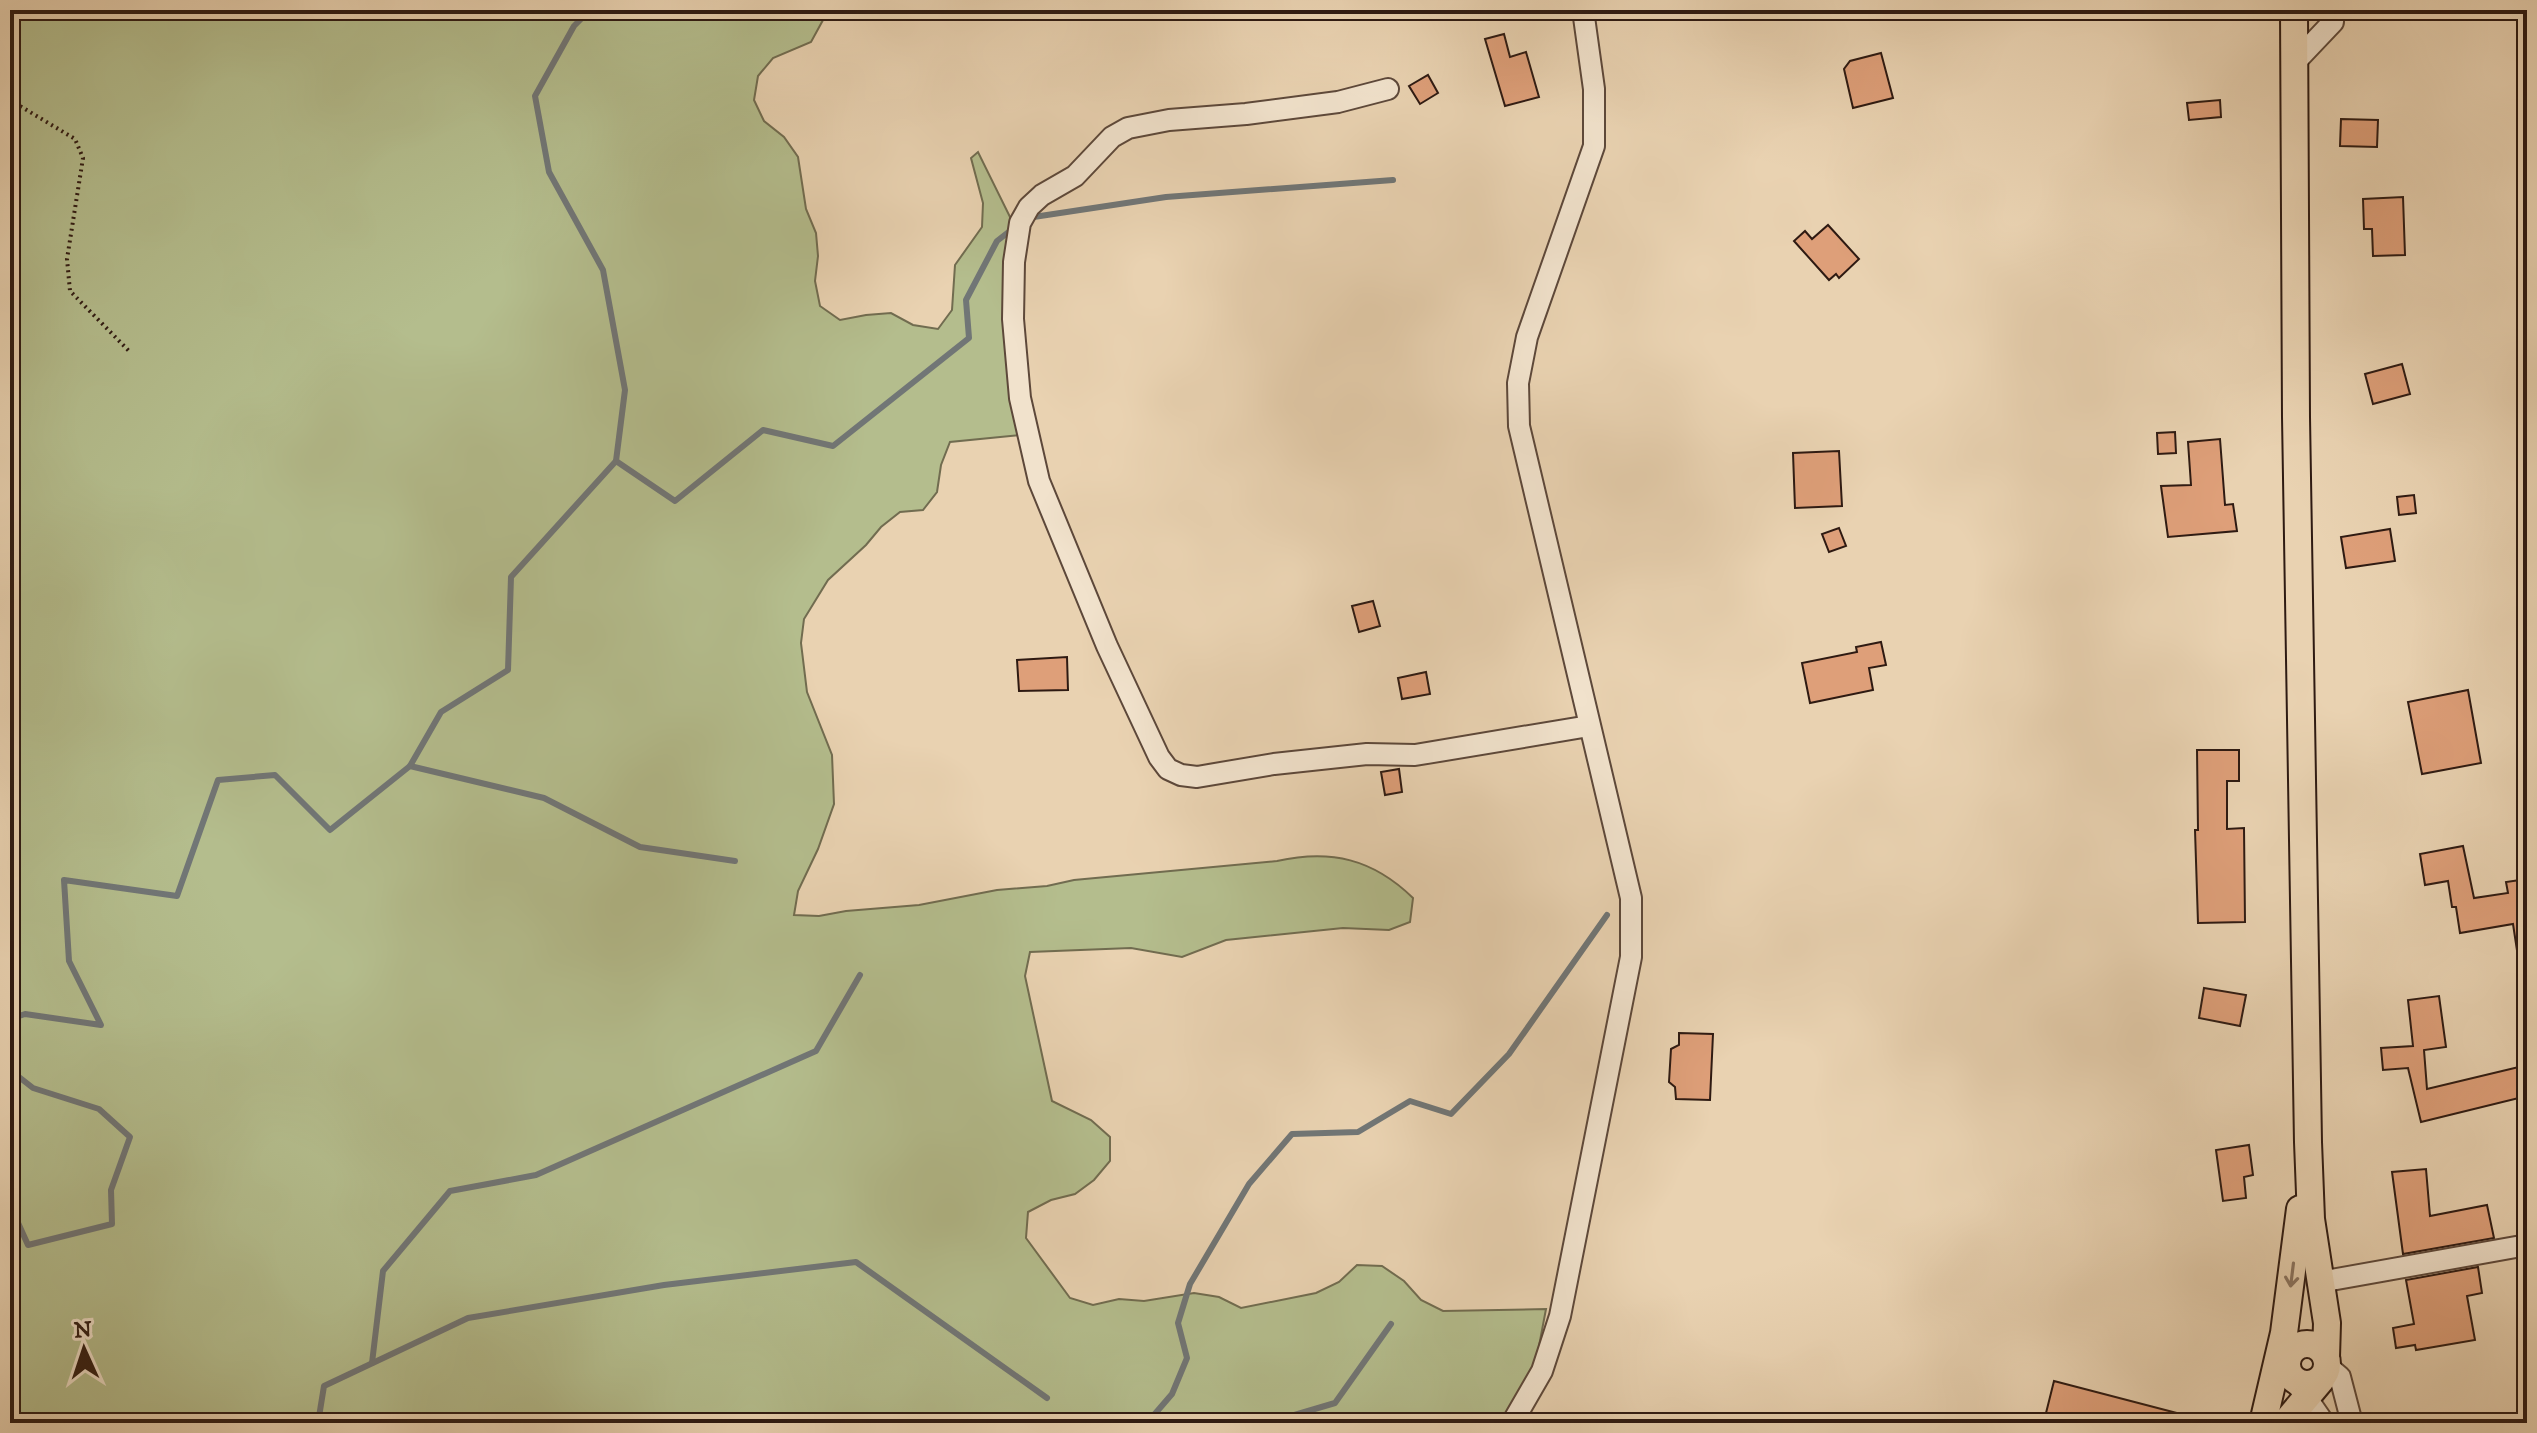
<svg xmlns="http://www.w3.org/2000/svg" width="2537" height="1433" viewBox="0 0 2537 1433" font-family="'IM FELL DW Pica',serif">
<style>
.green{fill:#b4bd8d;stroke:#716c50;stroke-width:2}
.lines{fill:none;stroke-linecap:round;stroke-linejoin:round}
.stream{stroke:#717676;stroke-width:6}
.building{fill:#de9f79;stroke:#2e1a12;stroke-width:2}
.minor-casing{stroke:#5d483a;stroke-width:24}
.major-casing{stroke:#2e1a12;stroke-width:30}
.path{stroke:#2e1a12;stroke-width:4;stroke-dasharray:2 4;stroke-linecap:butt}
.minor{stroke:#f1e2cc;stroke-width:20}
.major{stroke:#e9d2b1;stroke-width:26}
.oneway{stroke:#8c7662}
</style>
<rect width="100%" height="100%" fill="#e9d2b1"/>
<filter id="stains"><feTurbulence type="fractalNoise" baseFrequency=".0025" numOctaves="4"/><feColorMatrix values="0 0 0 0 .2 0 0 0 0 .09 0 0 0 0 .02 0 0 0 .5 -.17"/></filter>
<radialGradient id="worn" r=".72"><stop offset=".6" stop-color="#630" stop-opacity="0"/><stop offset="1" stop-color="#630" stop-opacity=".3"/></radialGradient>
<path class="green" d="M 10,10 L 815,10 L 823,20 L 811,42 L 773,58 L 758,76 L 754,100 L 764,121 L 784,137 L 798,157 L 806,209 L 816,233 L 818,256 L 815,281 L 820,306 L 840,320 L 866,315 L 891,313 L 913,325 L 938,329 L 952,310 L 955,265 L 982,227 L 983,203 L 971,158 L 978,152 L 1013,223 L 1021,435 L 950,442 L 941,465 L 937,492 L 923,510 L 900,512 L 881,527 L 866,545 L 828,580 L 804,619 L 801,643 L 807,692 L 832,755 L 834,804 L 818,849 L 798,891 L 794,915 L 819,916 L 846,911 L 919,905 L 997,890 L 1047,886 L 1074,880 L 1277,861 C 1331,849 1373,859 1413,898 L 1410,922 L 1389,930 L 1343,928 L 1226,940 L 1182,957 L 1131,948 L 1030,952 L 1025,976 L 1052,1101 L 1091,1120 L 1110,1137 L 1110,1161 L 1094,1180 L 1075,1194 L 1051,1200 L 1028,1212 L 1026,1238 L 1070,1298 L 1093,1305 L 1119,1299 L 1144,1301 L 1194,1293 L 1219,1297 L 1241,1308 L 1316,1293 L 1339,1282 L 1357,1265 L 1382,1266 L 1404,1281 L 1421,1300 L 1443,1311 L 1546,1309 L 1536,1362 L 1506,1423 L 10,1423 Z"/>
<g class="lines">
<g class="stream">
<polyline points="1027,218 1166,197 1393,180"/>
<polyline points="616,461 675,501 763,430 833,446 969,338 966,300 997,241 1015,227"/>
<polyline points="410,766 544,798 640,847 735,861"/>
<polyline points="10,1019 25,1014 101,1025 69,961 64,880 177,896 218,780 275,775 330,830 410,766 441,712 508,670 511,577 616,461 625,390 603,270 549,172 535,96 574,26 590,10"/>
<polyline points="10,1070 33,1088 99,1109 130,1137 111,1190 112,1224 28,1245 10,1205"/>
<polyline points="372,1363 383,1271 450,1191 536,1175 816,1051 860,975"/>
<polyline points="318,1423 324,1386 468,1318 664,1285 856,1262 1047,1398"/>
<polyline points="1147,1423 1172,1394 1187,1358 1178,1323 1190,1284 1249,1184 1292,1134 1358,1132 1410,1101 1451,1114 1509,1054 1607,915"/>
<polyline points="1267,1423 1335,1403 1391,1324"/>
</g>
</g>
<g class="building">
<polygon points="1504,34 1510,57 1526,52 1539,97 1505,106 1485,39"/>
<polygon points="1881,53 1893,98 1853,108 1844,69 1850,61"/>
<polygon points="1428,75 1438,93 1420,104 1409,86"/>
<polygon points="2220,100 2221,117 2189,120 2187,103"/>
<polygon points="2341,119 2378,120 2377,147 2340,146"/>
<polygon points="2403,197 2405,255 2373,256 2372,229 2364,229 2363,199"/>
<polygon points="1828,225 1859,259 1839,278 1836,274 1829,280 1794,241 1805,231 1812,239"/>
<polygon points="2402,364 2410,394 2373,404 2365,374"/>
<polygon points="2175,432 2176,453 2158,454 2157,433"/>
<polygon points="2220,439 2225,505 2233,504 2237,531 2168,537 2161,486 2191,485 2188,442"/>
<polygon points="1839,451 1842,506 1795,508 1793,453"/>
<polygon points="2414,495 2416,513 2399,515 2397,497"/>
<polygon points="1839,528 1846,546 1829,552 1822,534"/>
<polygon points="2390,529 2395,561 2346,568 2341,537"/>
<polygon points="1373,601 1380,626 1359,632 1352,606"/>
<polygon points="1881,642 1886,665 1869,668 1873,690 1810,703 1802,663 1857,652 1856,647"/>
<polygon points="1067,657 1068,690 1019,691 1017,660"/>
<polygon points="1426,672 1430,694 1402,699 1398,678"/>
<polygon points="2468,690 2481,763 2422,774 2408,702"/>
<polygon points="2197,750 2239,750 2239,781 2227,781 2227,829 2244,828 2245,922 2198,923 2195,830 2198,830"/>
<polygon points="1399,769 1402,792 1385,795 1381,772"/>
<polygon points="2463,846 2474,898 2508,893 2506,882 2527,879 2527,957 2518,957 2513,924 2460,933 2456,907 2452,907 2448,881 2425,885 2420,854"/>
<polygon points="2204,988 2246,995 2240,1026 2199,1018"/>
<polygon points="2439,996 2446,1047 2424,1050 2427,1089 2523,1066 2527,1096 2421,1122 2408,1068 2383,1070 2381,1048 2413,1046 2408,1000"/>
<polygon points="1679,1033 1713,1034 1710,1100 1676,1099 1675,1087 1669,1082 1671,1049 1679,1045"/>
<polygon points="2249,1145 2253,1175 2244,1177 2246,1198 2223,1201 2216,1150"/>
<polygon points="2426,1169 2430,1216 2487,1205 2494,1238 2403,1254 2392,1172"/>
<polygon points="2478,1267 2482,1293 2467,1296 2475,1340 2416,1350 2415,1345 2396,1348 2393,1328 2414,1324 2406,1280"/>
<polygon points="2054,1381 2196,1418 2195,1423 2084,1423 2046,1413"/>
</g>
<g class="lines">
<defs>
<g id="minor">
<polyline points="2296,61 2333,22 2333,10"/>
<polyline points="1388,89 1338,102 1246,114 1169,120 1128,128 1112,137 1075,176 1042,195 1029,207 1020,223 1014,262 1013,319 1020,398 1039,481 1107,646 1159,757 1168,769 1181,775 1197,777 1274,764 1367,754 1415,755 1589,726"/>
<polyline points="2320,1282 2527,1245"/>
<polyline points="2327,1366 2340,1377 2352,1423"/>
<polyline points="2295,1381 2324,1423"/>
<polyline points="1512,1423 1542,1371 1560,1316 1631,957 1631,898 1519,426 1518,383 1527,337 1594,146 1594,89 1583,10"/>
</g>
<g id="major">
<polyline points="2294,10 2296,417 2308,1142 2311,1219 2327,1323 2326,1357"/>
<circle cx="2307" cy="1364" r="20"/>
<polyline points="2263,1423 2284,1333 2300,1209"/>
<polyline points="2285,1423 2321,1380"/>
</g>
</defs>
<use href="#minor" class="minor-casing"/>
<use href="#major" class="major-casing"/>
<polyline class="path" points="10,100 75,139 83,158 67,259 70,291 131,353"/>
<use href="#minor" class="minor"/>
<use href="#major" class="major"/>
</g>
<defs><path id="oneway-shaft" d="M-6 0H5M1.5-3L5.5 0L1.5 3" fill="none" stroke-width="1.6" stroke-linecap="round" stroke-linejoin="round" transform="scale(2)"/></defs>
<use class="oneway" href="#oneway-shaft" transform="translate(2292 1275) rotate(97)"/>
<rect width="2537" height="1433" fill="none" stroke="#e9d2b1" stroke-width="40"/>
<rect x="12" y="12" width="2513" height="1409" fill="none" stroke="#2e1a12" stroke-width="4"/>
<rect x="20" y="20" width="2497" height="1393" fill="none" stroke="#2e1a12" stroke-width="2"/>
<g transform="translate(84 1349) rotate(357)" stroke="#f1e2cc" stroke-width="6" paint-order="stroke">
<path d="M0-6L14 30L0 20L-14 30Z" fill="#2e1a12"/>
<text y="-12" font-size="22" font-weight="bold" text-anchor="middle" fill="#2e1a12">N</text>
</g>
<rect width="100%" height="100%" filter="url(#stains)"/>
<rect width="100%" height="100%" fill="url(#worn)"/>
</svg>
